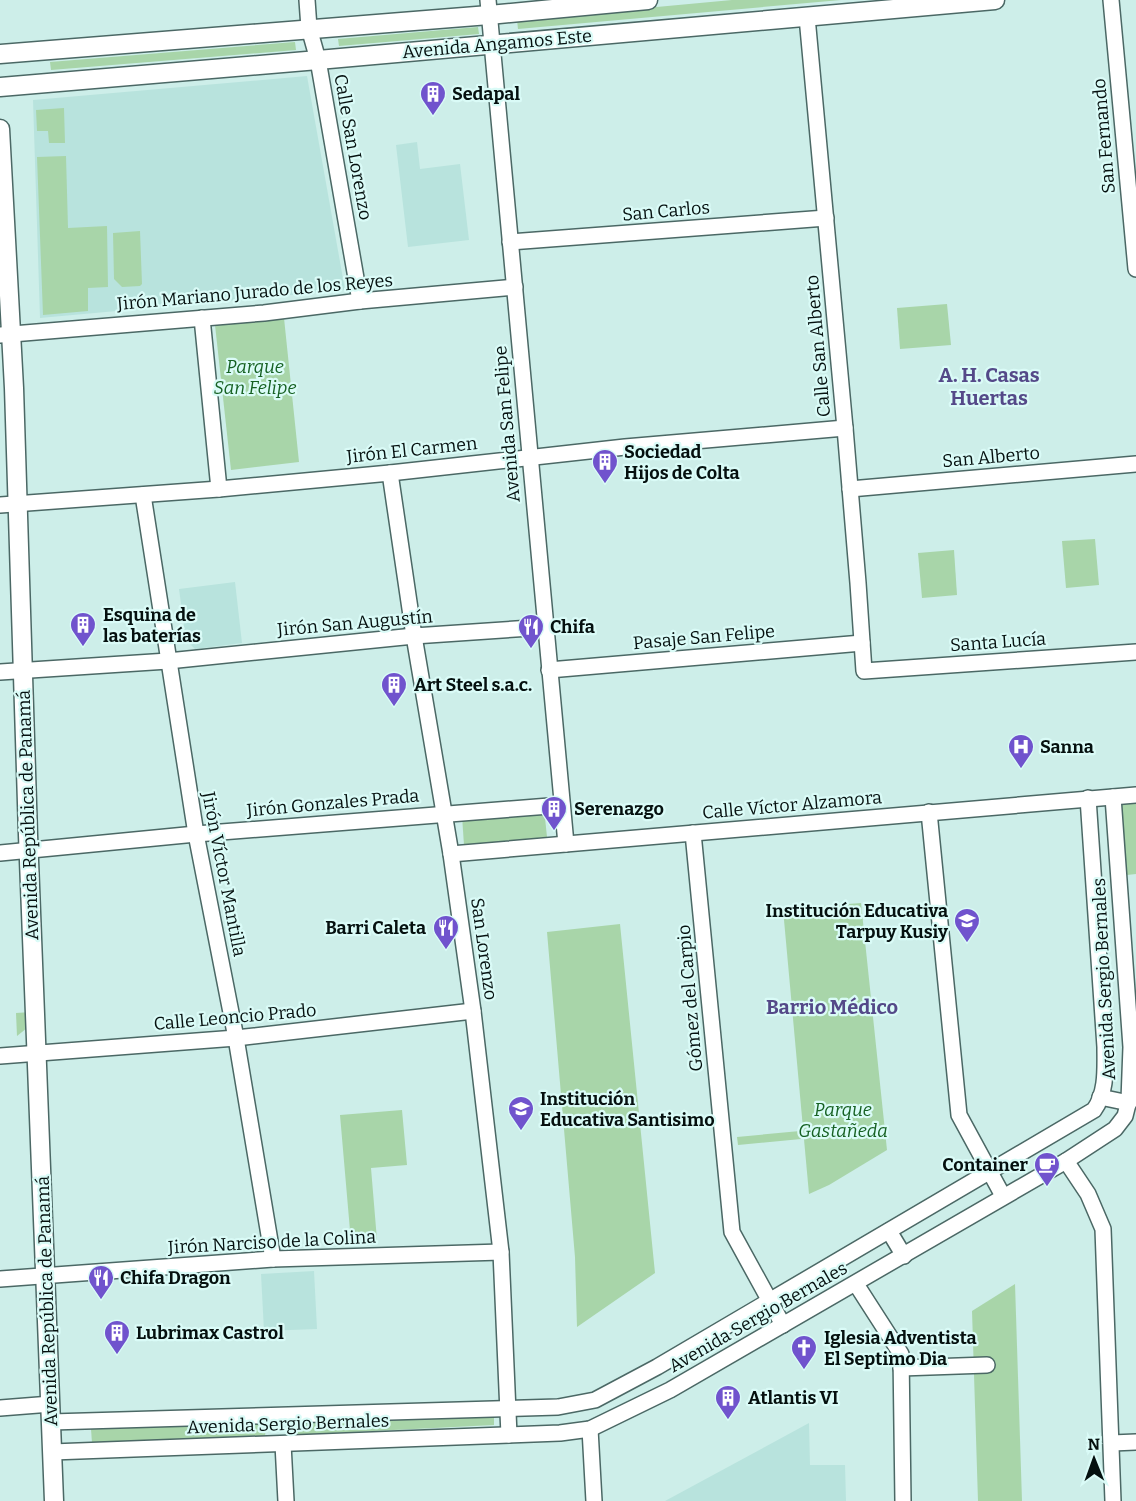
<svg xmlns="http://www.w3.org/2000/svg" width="1136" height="1501" viewBox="0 0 1136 1501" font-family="Bitter,serif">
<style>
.built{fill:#b8e3dd}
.green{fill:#a8d5a9}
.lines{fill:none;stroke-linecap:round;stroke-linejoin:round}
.minor-casing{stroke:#4b6865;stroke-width:18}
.major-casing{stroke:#4b6865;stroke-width:21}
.minor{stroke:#fff;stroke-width:15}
.major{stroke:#fff;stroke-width:18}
.labels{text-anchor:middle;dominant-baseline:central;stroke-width:4.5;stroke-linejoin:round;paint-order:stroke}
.street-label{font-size:18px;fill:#05100f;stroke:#dafbf7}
.poi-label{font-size:18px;font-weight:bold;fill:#05100f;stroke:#dafbf7;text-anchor:start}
.park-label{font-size:18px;font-style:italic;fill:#166122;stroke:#dafbf7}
.neighbourhood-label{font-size:20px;font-weight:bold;fill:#544988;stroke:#dafbf7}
</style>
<rect width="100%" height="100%" fill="#cdeee9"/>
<g class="built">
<polygon points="307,76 345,290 40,318 33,100"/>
<polygon points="417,142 420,169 460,164 469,240 408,247 396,145"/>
<polygon points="235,582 242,643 195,649 186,640 179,589"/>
<polygon points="314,1271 317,1329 264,1331 261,1274"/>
<polygon points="809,1423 810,1465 845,1465 846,1501 665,1501"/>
</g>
<g class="green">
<polygon points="732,0 841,0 518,29 517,20"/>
<polygon points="478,27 479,34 339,46 338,39"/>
<polygon points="295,42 296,50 51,70 50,62"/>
<polygon points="64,108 65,143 49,143 48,131 37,131 36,110"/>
<polygon points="66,156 68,228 107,226 108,287 88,288 88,311 43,315 37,157"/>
<polygon points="140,231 142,284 140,286 122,287 114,279 113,233"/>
<polygon points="947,304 951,345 900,349 897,308"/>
<polygon points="284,318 299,462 231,470 215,325"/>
<polygon points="1095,539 1099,585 1066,588 1062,541"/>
<polygon points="954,550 957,595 922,598 918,553"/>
<polygon points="1136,803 1136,874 1127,875 1121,804"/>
<polygon points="544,808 547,837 464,845 462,816"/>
<polygon points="861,903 887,1150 829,1185 809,1194 783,909"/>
<polygon points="620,924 655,1273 577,1327 575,1257 547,932"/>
<polygon points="31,1012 27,1028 17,1036 16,1013"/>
<polygon points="402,1110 407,1165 371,1168 377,1240 351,1242 340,1115"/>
<polygon points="800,1131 801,1139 738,1145 737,1137"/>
<polygon points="1015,1284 1022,1501 978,1501 972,1311"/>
<polygon points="494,1412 494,1425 294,1435 293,1420"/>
<polygon points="266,1422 265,1437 92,1443 91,1429"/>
</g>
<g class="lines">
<defs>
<g id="minor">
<polyline points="307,0 309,28 318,60 360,301"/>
<polyline points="488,0 566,844"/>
<polyline points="1111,0 1136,269"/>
<polyline points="807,17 845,428 858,583 864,671 1136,652"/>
<polyline points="510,242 826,218"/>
<polyline points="202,318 219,489"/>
<polyline points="0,335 264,313 360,301 515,287"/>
<polyline points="390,473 414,636 451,854 473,1011 501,1252 509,1435"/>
<polyline points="850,489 1136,464"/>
<polyline points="143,495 196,834 236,1038 273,1259"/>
<polyline points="0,505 219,489 390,473 625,447 845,428"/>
<polyline points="549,670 862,643"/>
<polyline points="0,672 168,661 414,636 546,627"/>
<polyline points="929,812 959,1115 1003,1196"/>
<polyline points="693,833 732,1232 783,1325"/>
<polyline points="0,853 196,834 562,805"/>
<polyline points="451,854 1136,795"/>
<polyline points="0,1056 236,1038 473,1011"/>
<polyline points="1100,1097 1129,1103"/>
<polyline points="1066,1161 1088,1194 1103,1229 1113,1501"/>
<polyline points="889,1231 904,1256"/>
<polyline points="0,1279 273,1259 501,1252"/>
<polyline points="856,1284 901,1354 903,1501"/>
<polyline points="901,1368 987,1365"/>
<polyline points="0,1408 51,1404"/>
<path d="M 51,1422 L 558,1407 L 595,1400 L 657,1367 L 1094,1110 C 1107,1092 1105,1068 1105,1047 L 1088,798"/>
<polyline points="590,1429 594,1501"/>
<polyline points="1112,1443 1136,1442"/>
<polyline points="283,1444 286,1501"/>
<polyline points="52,1452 560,1433 590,1429 670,1390 1066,1161 1115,1129 1125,1116 1129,1100 1131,1047 1113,797"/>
</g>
<g id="major">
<polyline points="0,54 489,15 648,0"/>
<polyline points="0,87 318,60 995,0"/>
<polyline points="0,129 14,388 28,835 54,1501"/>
</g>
</defs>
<use href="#minor" class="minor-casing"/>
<use href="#major" class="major-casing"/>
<use href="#minor" class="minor"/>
<use href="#major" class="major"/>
</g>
<defs>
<symbol id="building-pin" viewBox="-11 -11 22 30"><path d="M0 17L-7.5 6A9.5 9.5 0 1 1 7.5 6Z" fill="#7053cd" stroke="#dafbf7"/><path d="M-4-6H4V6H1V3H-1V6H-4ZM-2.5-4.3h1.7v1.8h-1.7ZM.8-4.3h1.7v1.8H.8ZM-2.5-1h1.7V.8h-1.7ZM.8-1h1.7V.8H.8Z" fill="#fff"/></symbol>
<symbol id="restaurant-pin" viewBox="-11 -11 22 30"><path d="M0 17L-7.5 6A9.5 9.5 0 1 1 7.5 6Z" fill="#7053cd" stroke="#dafbf7"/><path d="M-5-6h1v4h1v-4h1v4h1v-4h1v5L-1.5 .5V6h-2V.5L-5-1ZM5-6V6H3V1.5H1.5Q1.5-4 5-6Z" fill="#fff"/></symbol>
<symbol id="hospital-pin" viewBox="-11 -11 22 30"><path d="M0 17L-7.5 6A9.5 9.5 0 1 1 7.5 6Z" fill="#7053cd" stroke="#dafbf7"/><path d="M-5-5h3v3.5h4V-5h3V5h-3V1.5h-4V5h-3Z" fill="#fff"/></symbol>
<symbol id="school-pin" viewBox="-11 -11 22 30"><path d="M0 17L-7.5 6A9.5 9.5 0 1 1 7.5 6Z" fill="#7053cd" stroke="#dafbf7"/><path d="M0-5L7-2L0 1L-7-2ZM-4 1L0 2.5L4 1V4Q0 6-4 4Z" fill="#fff"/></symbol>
<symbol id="cafe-pin" viewBox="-11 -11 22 30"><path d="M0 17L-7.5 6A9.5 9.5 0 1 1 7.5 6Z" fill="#7053cd" stroke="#dafbf7"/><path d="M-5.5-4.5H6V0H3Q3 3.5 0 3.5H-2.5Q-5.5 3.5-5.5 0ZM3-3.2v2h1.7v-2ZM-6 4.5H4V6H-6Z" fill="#fff"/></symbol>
<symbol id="church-pin" viewBox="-11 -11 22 30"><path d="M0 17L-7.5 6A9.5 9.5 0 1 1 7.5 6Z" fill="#7053cd" stroke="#dafbf7"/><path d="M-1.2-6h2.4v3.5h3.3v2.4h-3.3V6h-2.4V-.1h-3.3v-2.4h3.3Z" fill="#fff"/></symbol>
</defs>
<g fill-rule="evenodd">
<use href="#building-pin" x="418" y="79" width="30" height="40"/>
<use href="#building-pin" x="590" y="447" width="30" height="40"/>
<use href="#building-pin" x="68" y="610" width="30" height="40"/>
<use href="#restaurant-pin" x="516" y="612" width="30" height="40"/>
<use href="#building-pin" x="379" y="670" width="30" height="40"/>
<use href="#hospital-pin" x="1006" y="732" width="30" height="40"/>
<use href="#building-pin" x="539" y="794" width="30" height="40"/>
<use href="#school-pin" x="952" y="906" width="30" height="40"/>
<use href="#restaurant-pin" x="431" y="913" width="30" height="40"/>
<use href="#school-pin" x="506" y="1094" width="30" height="40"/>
<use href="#cafe-pin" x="1032" y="1150" width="30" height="40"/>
<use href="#restaurant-pin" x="86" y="1263" width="30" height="40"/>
<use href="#building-pin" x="102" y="1318" width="30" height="40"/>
<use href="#church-pin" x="789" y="1333" width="30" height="40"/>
<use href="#building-pin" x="713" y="1383" width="30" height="40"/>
</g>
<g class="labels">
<g class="street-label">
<text transform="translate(497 44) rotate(-5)">Avenida Angamos Este</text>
<text transform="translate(1104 136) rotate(-95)">San Fernando</text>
<text transform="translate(353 147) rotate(80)">Calle San Lorenzo</text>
<text transform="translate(666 211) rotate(-5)">San Carlos</text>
<text transform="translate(255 292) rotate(-5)">Jirón Mariano Jurado de los Reyes</text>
<text transform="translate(818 346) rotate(-95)">Calle San Alberto</text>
<text transform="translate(507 424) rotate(-95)">Avenida San Felipe</text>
<text transform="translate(412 450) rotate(-6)">Jirón El Carmen</text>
<text transform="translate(991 457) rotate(-5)">San Alberto</text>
<text transform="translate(355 623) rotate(-5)">Jirón San Augustín</text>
<text transform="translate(704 637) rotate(-5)">Pasaje San Felipe</text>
<text transform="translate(998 642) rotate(-4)">Santa Lucía</text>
<text transform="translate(333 803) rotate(-5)">Jirón Gonzales Prada</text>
<text transform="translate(792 805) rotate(-5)">Calle Víctor Alzamora</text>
<text transform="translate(28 815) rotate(-92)">Avenida República de Panamá</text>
<text transform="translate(224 874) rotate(79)">Jirón Víctor Mantilla</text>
<text transform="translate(484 949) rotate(82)">San Lorenzo</text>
<text transform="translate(1104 979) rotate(-93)">Avenida Sergio Bernales</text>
<text transform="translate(690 998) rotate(-95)">Gómez del Carpio</text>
<text transform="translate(235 1017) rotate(-5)">Calle Leoncio Prado</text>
<text transform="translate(272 1242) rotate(-3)">Jirón Narciso de la Colina</text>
<text transform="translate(47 1301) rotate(-92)">Avenida República de Panamá</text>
<text transform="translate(758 1317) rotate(-30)">Avenida Sergio Bernales</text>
<text transform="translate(288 1424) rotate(-2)">Avenida Sergio Bernales</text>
</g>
<g class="poi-label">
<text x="452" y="94">Sedapal</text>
<text x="624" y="452">Sociedad<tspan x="624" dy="21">Hijos de Colta</tspan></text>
<text x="103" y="615">Esquina de<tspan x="103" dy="21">las baterías</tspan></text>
<text x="550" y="627">Chifa</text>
<text x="414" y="685">Art Steel s.a.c.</text>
<text x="1040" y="747">Sanna</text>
<text x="574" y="809">Serenazgo</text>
<text x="948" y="911" text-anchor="end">Institución Educativa<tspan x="948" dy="21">Tarpuy Kusiy</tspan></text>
<text x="426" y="928" text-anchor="end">Barri Caleta</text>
<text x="540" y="1099">Institución<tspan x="540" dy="21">Educativa Santisimo</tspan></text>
<text x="1028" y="1165" text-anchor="end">Container</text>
<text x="120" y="1278">Chifa Dragon</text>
<text x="136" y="1333">Lubrimax Castrol</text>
<text x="824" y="1338">Iglesia Adventista<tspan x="824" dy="21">El Septimo Dia</tspan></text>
<text x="748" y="1398">Atlantis VI</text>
</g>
<g class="park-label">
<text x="255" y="367">Parque<tspan x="255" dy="21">San Felipe</tspan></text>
<text x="843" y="1110">Parque<tspan x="843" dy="21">Gastañeda</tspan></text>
</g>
<g class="neighbourhood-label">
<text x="989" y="375">A. H. Casas<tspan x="989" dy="23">Huertas</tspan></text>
<text x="832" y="1007">Barrio Médico</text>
</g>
</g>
<g transform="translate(1094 1459) rotate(359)" stroke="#dafbf7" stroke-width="4.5" paint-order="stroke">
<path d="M0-4.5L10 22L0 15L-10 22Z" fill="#05100f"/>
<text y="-9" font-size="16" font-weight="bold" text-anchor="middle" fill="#05100f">N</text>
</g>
</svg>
